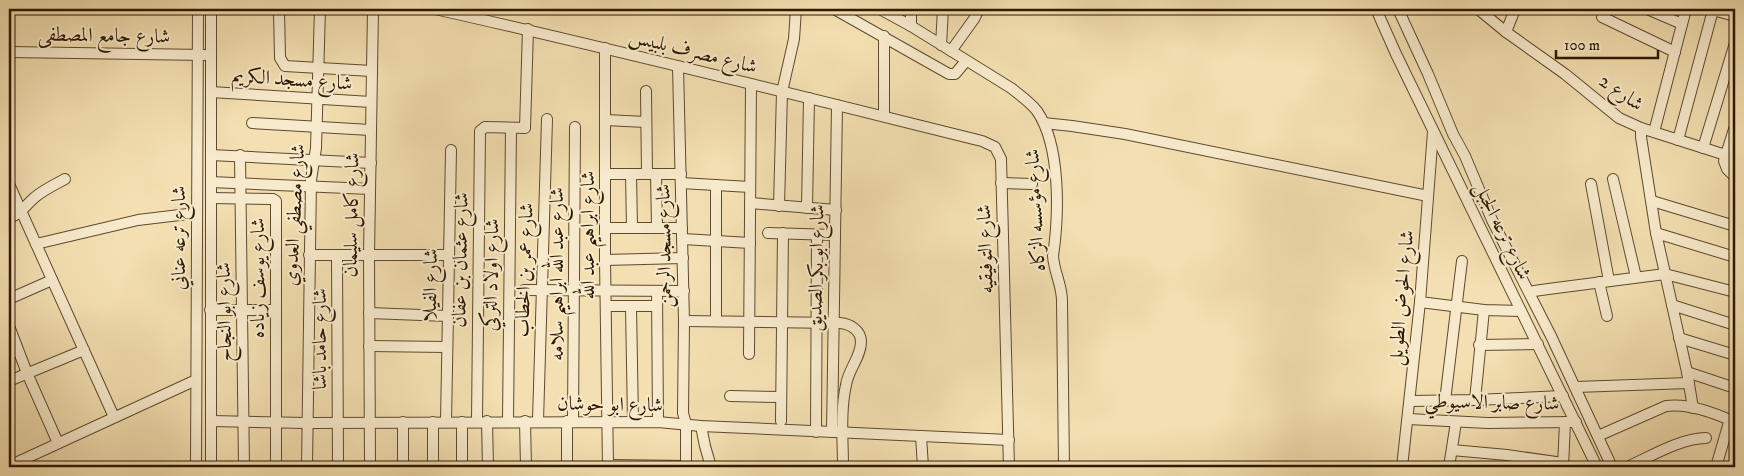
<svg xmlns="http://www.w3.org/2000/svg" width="1744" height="476" viewBox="0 0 1744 476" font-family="'IM FELL DW Pica',Amiri,serif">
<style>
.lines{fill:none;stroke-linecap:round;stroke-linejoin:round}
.minor-casing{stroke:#5e4a2e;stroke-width:12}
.minor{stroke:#f7eacc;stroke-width:10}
.labels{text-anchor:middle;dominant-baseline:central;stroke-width:4;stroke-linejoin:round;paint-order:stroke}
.street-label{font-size:20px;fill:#2d1902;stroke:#f7eacc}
</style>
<rect width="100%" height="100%" fill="#f3dfb1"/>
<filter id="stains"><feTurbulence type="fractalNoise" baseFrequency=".004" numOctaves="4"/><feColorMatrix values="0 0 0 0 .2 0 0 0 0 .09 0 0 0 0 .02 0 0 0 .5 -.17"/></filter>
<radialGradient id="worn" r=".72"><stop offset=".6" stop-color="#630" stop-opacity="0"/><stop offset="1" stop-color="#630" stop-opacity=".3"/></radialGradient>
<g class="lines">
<defs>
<g id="minor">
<polyline points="277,9 279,11 280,58 285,66 372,71"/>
<path d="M 435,9 C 618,50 800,96 982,141 L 995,147 L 1001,159 L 1009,467"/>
<polyline points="834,9 949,74 955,74 966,61"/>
<path d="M 880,9 L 911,26 L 1011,88 C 1020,95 1030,102 1037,111 C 1061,146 1059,215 1053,256 C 1054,272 1062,285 1062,301 L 1064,467"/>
<polyline points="911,9 911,26"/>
<polyline points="1376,9 1396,54 1597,467"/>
<polyline points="1398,9 1428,74 1453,134 1465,156 1492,220 1551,336 1612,467"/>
<polyline points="1478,9 1506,32 1565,74 1619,118 1641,128 1735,158"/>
<polyline points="1647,9 1682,24"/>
<polyline points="1709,9 1735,16"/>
<polyline points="1602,17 1675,52"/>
<polyline points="1506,32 1515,9"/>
<polyline points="884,36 884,116"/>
<polyline points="941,45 943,9"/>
<polyline points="605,48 605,260 608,467"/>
<polyline points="951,51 974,19 979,9"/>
<polyline points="9,52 205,55"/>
<polyline points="678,66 684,321 683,413 686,424 686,467"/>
<polyline points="646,91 647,174"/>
<polyline points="211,92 371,102"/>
<polyline points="605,120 646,122"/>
<polyline points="252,123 370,130"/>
<polyline points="1044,123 1072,126 1125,134 1428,196"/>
<polyline points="1735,126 1724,161 1727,169 1735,177"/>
<polyline points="1641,128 1641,137 1656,233 1687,372 1693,408"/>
<polyline points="1654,132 1686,9"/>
<polyline points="1678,140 1713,10"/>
<polyline points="1703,148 1735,43"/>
<polyline points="211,155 371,163"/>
<polyline points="240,155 244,467"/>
<polyline points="605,174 681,174"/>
<polyline points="631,174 632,228"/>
<polyline points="656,174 657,228"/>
<polyline points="1613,179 1636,277"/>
<polyline points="211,182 370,189"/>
<polyline points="681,183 750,187"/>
<polyline points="1001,183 1032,184"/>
<polyline points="9,184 114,417"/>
<polyline points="1591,184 1609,281"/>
<polyline points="211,198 273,199 276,201 276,467"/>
<polyline points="1652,201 1735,226"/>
<polyline points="750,203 836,210"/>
<polyline points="779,206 782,92 794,39 796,9"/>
<polyline points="807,208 809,98"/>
<path d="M 9,218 C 22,213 24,207 34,198 C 43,190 54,185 65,179"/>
<polyline points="605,228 682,228"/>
<polyline points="768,233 835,235"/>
<polyline points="1656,233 1735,257"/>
<polyline points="683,239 750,243"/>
<polyline points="36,244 138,220 196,213"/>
<polyline points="309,255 449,255"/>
<polyline points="337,255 338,467"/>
<polyline points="605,260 683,258"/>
<polyline points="1599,282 1607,316"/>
<polyline points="524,290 684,291"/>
<polyline points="657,291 658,422"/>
<polyline points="1531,293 1534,291 1556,288 1665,274 1735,292"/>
<polyline points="9,299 52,280"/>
<polyline points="1420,302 1484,310 1521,311"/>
<polyline points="1672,305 1735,325"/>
<polyline points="606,306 657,306"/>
<polyline points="631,306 633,421"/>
<polyline points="210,310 276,310"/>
<polyline points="369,313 448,316"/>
<path d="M 684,321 L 840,323 C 850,324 861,330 861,342 C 861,357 848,370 846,385 C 840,412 843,441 843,467"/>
<polyline points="716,321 716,185"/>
<polyline points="9,326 27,373 58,443"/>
<polyline points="1679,338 1735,355"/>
<polyline points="1479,345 1538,344"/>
<polyline points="369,346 447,347"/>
<polyline points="749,354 751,84"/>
<polyline points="1687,372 1735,388"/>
<polyline points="9,381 84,350"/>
<polyline points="1576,387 1689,383"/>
<polyline points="730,396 781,397"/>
<polyline points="1475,400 1484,310"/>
<polyline points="1410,401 1475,400 1563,396"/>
<polyline points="1445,401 1462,261"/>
<polyline points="1408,419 1488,423 1576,422"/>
<polyline points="211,421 307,423 658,422 701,426 1009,440"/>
<polyline points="477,421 480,131 485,127 525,128 528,29"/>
<polyline points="487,421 488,467"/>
<polyline points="508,421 511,129"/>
<polyline points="525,421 526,467"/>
<polyline points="538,421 547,119"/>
<polyline points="567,421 567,467"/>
<polyline points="573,421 575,127"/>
<polyline points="781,421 783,233"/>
<polyline points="433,422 433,467"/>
<polyline points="446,422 451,150"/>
<polyline points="462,422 462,467"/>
<polyline points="701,426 705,446 711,467"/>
<polyline points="816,432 817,234"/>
<polyline points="832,432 837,105"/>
<polyline points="921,436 923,467"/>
<path d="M 1598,436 L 1666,406 C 1689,403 1714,413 1735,422"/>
<polyline points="1452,450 1507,455 1563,463"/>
<polyline points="608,465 686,466"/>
<polyline points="9,466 196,380"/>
<polyline points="196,467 198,9"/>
<polyline points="211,467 211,9"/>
<polyline points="307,467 311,180 316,148 320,9"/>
<polyline points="370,467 369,255 373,9"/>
<polyline points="403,467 403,422"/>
<polyline points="1402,467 1420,302 1433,132"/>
<polyline points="1449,467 1456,422"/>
<polyline points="1563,467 1565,422"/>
<path d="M 1627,467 C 1650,457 1681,438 1706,438"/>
<polyline points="1716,467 1730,419"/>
</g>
</defs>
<use href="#minor" class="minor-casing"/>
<use href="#minor" class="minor"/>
</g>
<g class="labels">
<g class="street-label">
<text transform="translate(104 36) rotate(1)">شارع جامع المصطفى</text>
<text transform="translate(693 52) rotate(14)">شارع مصرف بلبيس</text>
<text transform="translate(292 80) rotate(4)">شارع مسجد الكريم</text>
<text transform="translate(1621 93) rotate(35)">شارع 2</text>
<text transform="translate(1036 210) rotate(-93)">شارع مؤسسه الزكاه</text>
<text transform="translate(295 215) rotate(-87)">شارع مصطفي العدوي</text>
<text transform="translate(352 215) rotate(-89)">شارع كامل سليمان</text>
<text transform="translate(1502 231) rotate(64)">شارع ترعه الجبل</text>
<text transform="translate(588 235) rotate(-90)">شارع ابراهيم عبد الله</text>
<text transform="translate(179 238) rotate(-90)">شارع ترعه عناني</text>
<text transform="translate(665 246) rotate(-91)">شارع مسجد الرحمن</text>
<text transform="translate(986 249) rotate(-92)">شارع التوفيقيه</text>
<text transform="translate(461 260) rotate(-89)">شارع عثمان بن عفان</text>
<text transform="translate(817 268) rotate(-89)">شارع ابو بكر الصديق</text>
<text transform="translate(525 270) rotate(-88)">شارع عمر بن الخطاب</text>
<text transform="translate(557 274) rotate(-90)">شارع عبد الله ابراهيم سلامه</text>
<text transform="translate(492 275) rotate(-89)">شارع اولاد التركي</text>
<text transform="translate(258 278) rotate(-90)">شارع يوسف زياده</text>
<text transform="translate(431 285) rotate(-89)">شارع الفيلا</text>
<text transform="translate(1402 298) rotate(-85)">شارع الحوض الطويل</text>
<text transform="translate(225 312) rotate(-91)">شارع ابو النجاح</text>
<text transform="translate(320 339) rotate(-90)">شارع حامد باشا</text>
<text transform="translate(1492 403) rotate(1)">شارع صابر الاسيوطي</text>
<text transform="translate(610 405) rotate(1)">شارع ابو حوشان</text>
</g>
</g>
<rect width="1744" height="476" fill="none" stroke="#f3dfb1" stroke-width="30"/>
<rect x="10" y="10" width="1724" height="456" fill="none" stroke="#2d1902" stroke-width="2.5"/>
<rect x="15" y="15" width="1714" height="446" fill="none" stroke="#2d1902"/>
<path d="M1556 50v8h102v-8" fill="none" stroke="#2d1902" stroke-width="2.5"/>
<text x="1564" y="50" font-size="15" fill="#2d1902" stroke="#f7eacc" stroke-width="4" paint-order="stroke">100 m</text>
<rect width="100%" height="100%" filter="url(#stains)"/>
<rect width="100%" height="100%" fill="url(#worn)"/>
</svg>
